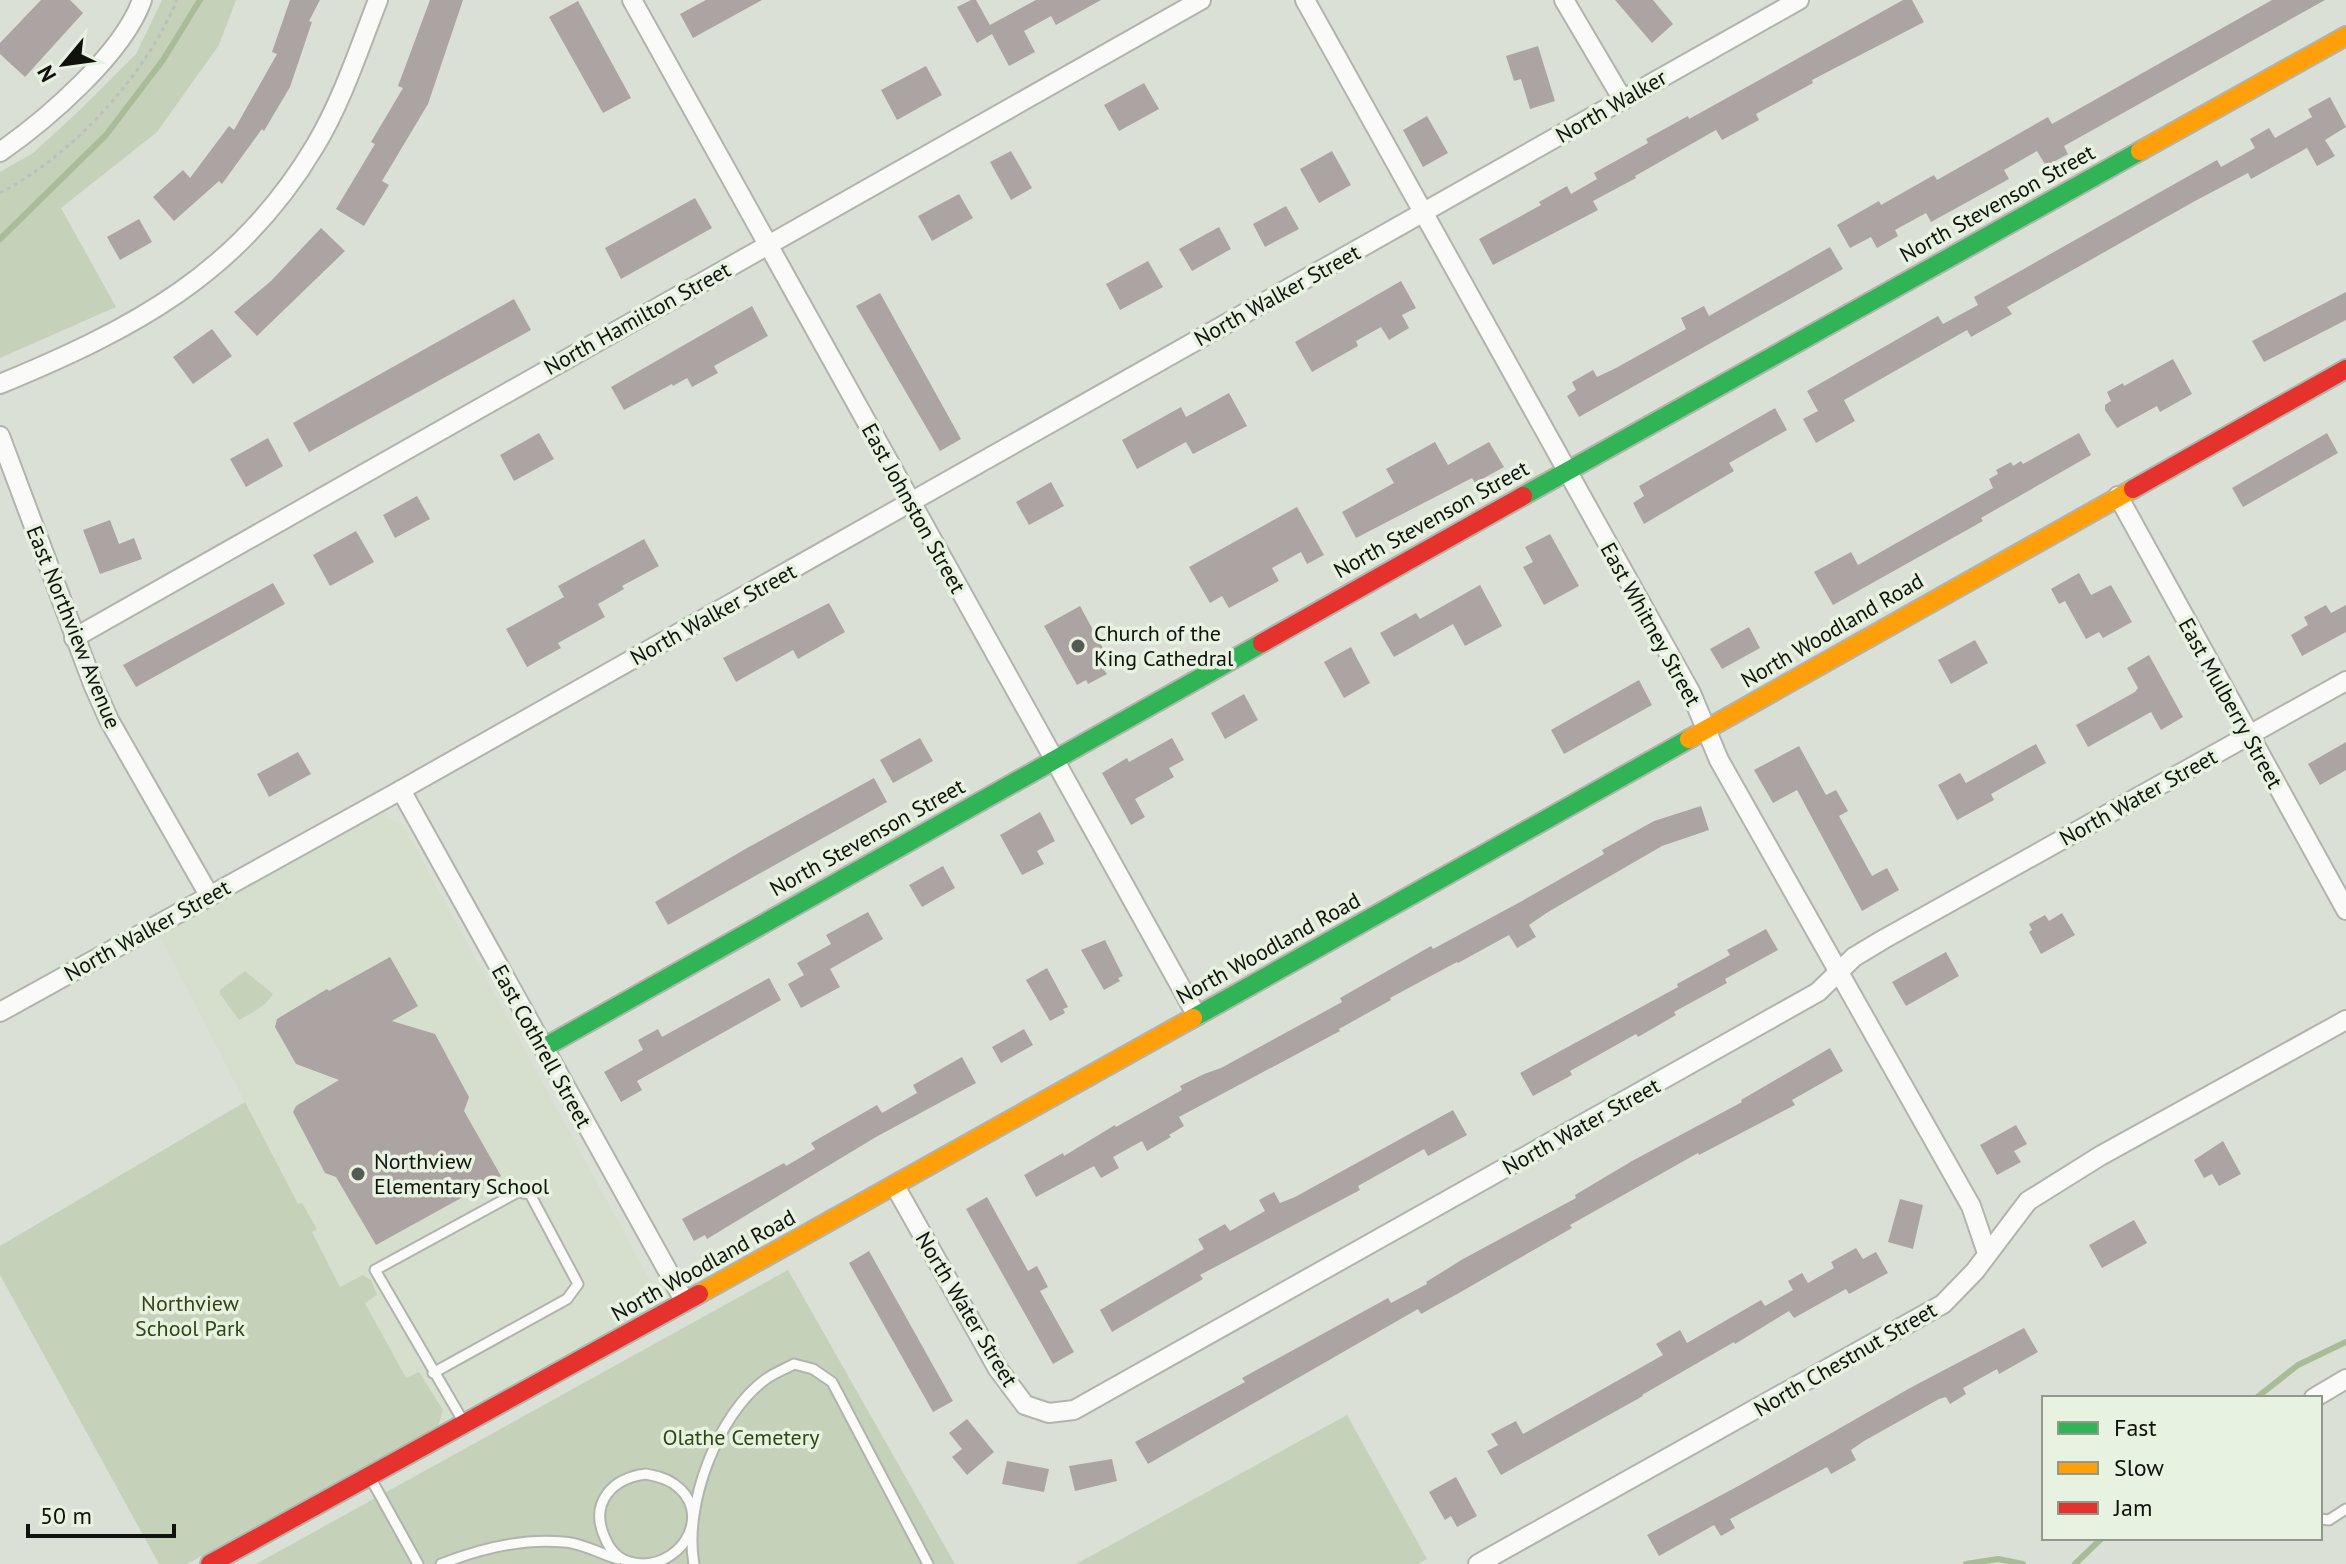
<svg xmlns="http://www.w3.org/2000/svg" width="2346" height="1564" viewBox="0 0 2346 1564" font-family="'PT Sans',sans-serif">
<style>
.built{fill:#d6dfcd}
.green{fill:#c6d1ba}
.lines{fill:none;stroke-linecap:round;stroke-linejoin:round}
.stream{stroke:#a9bc98;stroke-width:6}
.building{fill:#aca4a2}
.lane-casing{stroke:#b0b4ad;stroke-width:13}
.street-casing{stroke:#b0b4ad;stroke-width:22}
.fast-casing{stroke:#b0b4ad;stroke-width:22}
.slow-casing{stroke:#b0b4ad;stroke-width:22}
.jam-casing{stroke:#b0b4ad;stroke-width:22}
.path{stroke:#bdbfbd;stroke-width:3;stroke-dasharray:4 4;stroke-linecap:butt}
.lane{stroke:#fafaf9;stroke-width:9}
.street{stroke:#fafaf9;stroke-width:18}
.fast{stroke:#30b455;stroke-width:18}
.slow{stroke:#ff9f0a;stroke-width:18}
.jam{stroke:#e5322d;stroke-width:18}
.poi-dot{fill:#565a54;stroke:#e8f2e0;stroke-width:3}
.labels{text-anchor:middle;dominant-baseline:central;stroke-width:7;stroke-linejoin:round;paint-order:stroke}
.street-label{font-size:22px;fill:#0f120d;stroke:#e8f2e0}
.poi-label{font-size:22px;fill:#0f120d;stroke:#e8f2e0;text-anchor:start}
.park-label{font-size:22px;fill:#2f4612;stroke:#e8f2e0}
</style>
<rect width="100%" height="100%" fill="#dbe0d7"/>
<polygon class="built" points="385,815 399,823 407,832 658,1295 651,1309 642,1315 187,1564 159,1564 0,1275 0,1246 245,1102 160,936 374,816"/>
<g class="green">
<polygon points="162,0 236,0 219,45 157,132 61,208 116,307 0,358 0,172 33,153 80,110 136,54"/>
<path d="M 245,971 L 273,994 C 265,1007 252,1013 239,1020 L 220,994 L 220,990 Z"/>
<polygon points="245,1102 298,1204 302,1203 317,1229 312,1232 340,1287 363,1275 371,1280 377,1295 365,1303 406,1378 419,1372 443,1410 438,1426 187,1564 159,1564 0,1275 0,1246"/>
<polygon points="788,1270 955,1564 256,1564"/>
<polygon points="1347,1415 1427,1559 1418,1564 1076,1564"/>
</g>
<g class="lines">
<g class="stream">
<polyline points="0,239 106,135 163,60 200,0"/>
<polyline points="2256,1398 2298,1365 2346,1342"/>
<polyline points="1966,1564 1998,1559 2023,1564"/>
<polyline points="2075,1564 2102,1538"/>
</g>
</g>
<g class="building">
<polygon points="41,0 70,0 83,13 25,77 0,54 0,43"/>
<polygon points="290,0 320,0 309,21 312,22 290,87 264,131 262,129 222,184 219,181 174,221 153,197 183,170 190,178 229,126 234,130 277,54 272,52"/>
<polygon points="430,0 463,0 428,104 382,181 389,185 364,226 336,209 375,144 371,142 403,88 398,86"/>
<polygon points="706,0 762,0 693,38 680,14"/>
<polygon points="971,0 976,0 990,25 1036,0 1101,0 1056,25 1051,16 1024,31 1035,52 1009,66 992,34 977,43 957,7"/>
<polygon points="1615,0 1653,0 1673,24 1652,43"/>
<polygon points="1903,0 1912,0 1924,22 1812,80 1813,83 1756,114 1759,120 1722,140 1716,130 1635,176 1636,178 1593,201 1598,210 1493,265 1479,239 1541,205 1539,202 1567,186 1571,194 1597,179 1594,173 1648,143 1646,139 1688,116 1689,119"/>
<polygon points="2272,0 2325,0 2064,146 2068,154 2046,166 2037,151 2004,170 2009,179 1931,222 1926,213 1895,230 1898,236 1877,248 1871,237 1850,248 1837,225 1879,201 1881,205 1934,175 1937,180 2048,117 2052,124"/>
<polygon points="578,1 631,98 603,113 549,17"/>
<polygon points="1538,46 1555,101 1530,109 1521,79 1514,81 1506,56"/>
<polygon points="926,66 942,95 897,120 881,90"/>
<polygon points="1144,83 1159,109 1119,131 1104,105"/>
<polygon points="2330,97 2346,127 2325,140 2335,156 2317,166 2307,148 2251,179 2248,173 2195,201 2007,307 2012,314 1971,337 1967,330 1844,400 1855,421 1816,443 1803,419 1818,411 1807,391 1938,316 1943,324 1978,305 1974,297 2217,160 2221,167 2255,148 2250,139 2269,128 2275,138 2312,117 2308,109"/>
<polygon points="1427,116 1448,153 1423,167 1403,130"/>
<polygon points="1011,151 1032,188 1011,200 990,162"/>
<polygon points="1332,151 1351,185 1319,203 1300,169"/>
<polygon points="959,194 973,218 932,241 918,216"/>
<polygon points="695,198 712,228 621,279 605,248"/>
<polygon points="1286,206 1299,229 1265,247 1253,224"/>
<polygon points="139,219 152,242 120,260 107,237"/>
<polygon points="1219,227 1231,249 1192,271 1179,249"/>
<polygon points="321,228 345,251 257,336 234,312 271,281"/>
<polygon points="1830,247 1843,269 1579,417 1567,396 1576,390 1572,382 1593,370 1597,377 1616,368 1686,329 1681,318 1704,306 1709,316"/>
<polygon points="1148,261 1163,287 1120,310 1106,284"/>
<polygon points="1401,281 1416,308 1402,315 1409,328 1389,340 1381,327 1356,341 1358,346 1312,372 1295,342"/>
<polygon points="2346,292 2346,320 2264,362 2252,341"/>
<polygon points="880,293 961,439 940,451 856,306"/>
<polygon points="514,299 531,330 309,452 293,423"/>
<polygon points="752,306 768,336 714,366 718,373 692,387 687,378 673,386 672,384 624,410 611,387"/>
<polygon points="212,329 232,356 193,384 173,357"/>
<polygon points="2173,359 2192,394 2160,412 2157,406 2117,428 2105,410 2105,405 2111,401 2107,392 2123,383 2124,386"/>
<polygon points="1229,393 1247,426 1193,454 1186,442 1137,469 1122,440 1181,407 1186,417"/>
<polygon points="1775,408 1787,430 1729,463 1734,471 1644,524 1633,503 1644,496 1639,486"/>
<polygon points="539,433 554,459 514,481 500,455"/>
<polygon points="2079,433 2091,455 1981,518 1983,521 1833,605 1814,572 1851,552 1858,565 1993,488 1989,479 1998,474 1996,470 2011,462 2013,466 2021,461 2023,464"/>
<polygon points="2327,433 2338,453 2243,507 2232,488"/>
<polygon points="268,438 283,466 246,487 230,459"/>
<polygon points="1435,442 1448,465 1489,442 1504,467 1475,483 1472,478 1356,538 1342,512 1394,483 1386,469"/>
<polygon points="1051,482 1064,506 1029,525 1016,502"/>
<polygon points="417,496 430,519 395,538 383,515"/>
<polygon points="1297,507 1324,555 1307,564 1301,552 1272,568 1279,581 1229,608 1222,596 1210,603 1189,567"/>
<polygon points="110,520 119,544 134,538 142,559 100,574 83,530"/>
<polygon points="356,531 374,562 330,586 313,555"/>
<polygon points="1550,534 1579,586 1544,605 1523,567 1533,562 1525,547"/>
<polygon points="644,539 659,566 622,586 624,589 598,604 605,617 558,643 561,648 527,667 506,629 564,597 558,586"/>
<polygon points="2079,573 2091,595 2111,585 2132,622 2103,638 2099,632 2086,639 2065,601 2059,604 2051,589"/>
<polygon points="273,583 285,604 136,687 123,665"/>
<polygon points="1480,585 1502,626 1465,646 1453,624 1394,657 1380,633 1416,613 1420,619"/>
<polygon points="829,603 845,632 798,659 793,650 736,682 723,658"/>
<polygon points="2326,605 2331,613 2346,605 2346,632 2302,656 2291,635 2308,625 2304,617"/>
<polygon points="1080,606 1112,665 1104,670 1107,674 1088,684 1086,680 1077,685 1044,626"/>
<polygon points="1749,627 1760,648 1722,669 1710,649"/>
<polygon points="1975,640 1988,663 1951,684 1938,660"/>
<polygon points="1351,647 1370,683 1344,698 1324,662"/>
<polygon points="2149,655 2183,717 2161,730 2151,712 2088,747 2076,725 2135,692 2138,688 2127,668"/>
<polygon points="1639,680 1652,705 1564,754 1551,730"/>
<polygon points="1244,694 1258,720 1225,739 1211,713"/>
<polygon points="920,738 933,761 893,783 880,760"/>
<polygon points="1172,738 1184,760 1169,768 1174,777 1135,799 1145,817 1131,825 1102,773 1127,758 1129,762"/>
<polygon points="2346,742 2346,770 2320,785 2308,764"/>
<polygon points="2036,744 2046,763 1991,794 1994,800 1957,820 1938,785 1960,773 1966,783"/>
<polygon points="1799,746 1826,795 1836,790 1848,811 1839,816 1872,876 1887,868 1899,890 1862,911 1797,790 1773,803 1754,770"/>
<polygon points="298,752 311,774 269,797 257,774"/>
<polygon points="874,778 887,802 668,925 655,902 747,848"/>
<polygon points="1701,806 1709,830 1662,846 1548,912 1529,925 1536,937 1517,948 1509,935 1458,963 1457,962 1390,998 1391,1000 1339,1029 1340,1031 1179,1117 1184,1126 1169,1135 1171,1137 1147,1151 1142,1141 1113,1157 1119,1168 1101,1178 1094,1166 1036,1197 1024,1175 1063,1153 1064,1156 1115,1125 1116,1127 1182,1090 1180,1086 1204,1074 1221,1068 1342,1002 1340,998 1431,946 1433,949 1522,901 1604,854 1602,850 1654,821"/>
<polygon points="1040,812 1055,841 1037,851 1044,864 1022,875 1000,835"/>
<polygon points="943,866 955,888 922,907 909,885"/>
<polygon points="868,912 883,939 830,969 840,987 801,1008 788,984 804,975 797,963 831,944 826,935"/>
<polygon points="2062,913 2075,935 2041,954 2029,932 2032,930 2029,924 2045,915 2049,921"/>
<polygon points="1766,929 1778,950 1725,979 1727,983 1674,1012 1676,1015 1638,1037 1636,1034 1570,1071 1572,1075 1533,1096 1520,1073 1678,987 1677,984 1730,955 1727,950"/>
<polygon points="1105,940 1123,976 1118,978 1120,981 1104,990 1081,950"/>
<polygon points="1946,952 1959,976 1906,1006 1892,982"/>
<polygon points="390,957 418,1006 392,1021 435,1034 469,1097 464,1111 501,1176 376,1245 336,1177 325,1173 293,1112 296,1106 339,1080 296,1064 275,1027 277,1019 327,989 329,991"/>
<polygon points="1047,968 1068,1007 1063,1009 1065,1013 1050,1021 1026,980"/>
<polygon points="769,978 781,1000 637,1081 642,1090 621,1102 604,1072 643,1050 638,1040 658,1029 662,1037"/>
<polygon points="1024,1029 1033,1045 1001,1063 992,1047"/>
<polygon points="1830,1048 1843,1071 1792,1100 1795,1105 1699,1155 1698,1153 1570,1225 1572,1228 1459,1293 1421,1314 1418,1309 1148,1464 1135,1442 1245,1382 1242,1378 1388,1298 1391,1303 1427,1284 1426,1282 1463,1259 1576,1198 1575,1195 1632,1161 1742,1102 1741,1100"/>
<polygon points="962,1057 976,1083 876,1137 707,1239 705,1235 694,1241 682,1219 784,1163 786,1166 815,1149 811,1143 877,1105 882,1113 917,1093 913,1085"/>
<polygon points="1453,1110 1467,1135 1428,1156 1424,1149 1358,1186 1360,1190 1200,1275 1203,1279 1112,1332 1100,1310 1204,1249 1198,1239 1225,1224 1230,1231 1265,1211 1259,1200 1274,1192 1280,1203 1295,1197"/>
<polygon points="2016,1125 2027,1144 2014,1151 2021,1162 1997,1175 1980,1145"/>
<polygon points="2223,1141 2241,1174 2219,1186 2212,1174 2204,1178 2194,1160"/>
<polygon points="987,1197 1028,1271 1037,1266 1048,1287 1040,1291 1074,1352 1053,1364 966,1209"/>
<polygon points="1900,1199 1923,1205 1913,1249 1888,1242"/>
<polygon points="2134,1220 2147,1243 2102,1268 2089,1245"/>
<polygon points="1856,1248 1863,1259 1876,1252 1888,1273 1849,1294 1846,1289 1794,1318 1789,1311 1735,1344 1734,1342 1642,1395 1643,1396 1501,1475 1487,1451 1498,1445 1491,1434 1516,1421 1523,1434 1663,1355 1656,1344 1680,1330 1687,1343 1761,1300 1765,1306 1793,1290 1788,1281 1802,1273 1808,1283 1834,1268 1831,1262"/>
<polygon points="869,1251 953,1401 933,1412 849,1263"/>
<polygon points="2024,1328 2038,1352 1999,1374 1997,1369 1963,1388 1966,1394 1950,1404 1946,1397 1939,1399 1864,1441 1851,1450 1856,1460 1831,1474 1827,1467 1730,1519 1735,1528 1721,1536 1714,1525 1659,1556 1647,1535 1742,1484 1910,1388"/>
<polygon points="967,1419 994,1452 967,1475 952,1457 962,1449 949,1433"/>
<polygon points="1112,1459 1117,1481 1075,1491 1069,1466"/>
<polygon points="1007,1461 1049,1469 1044,1492 1002,1484"/>
<polygon points="1456,1477 1477,1516 1457,1527 1451,1516 1445,1520 1429,1492"/>
</g>
<g class="lines">
<defs>
<g id="lane">
<polyline points="433,1373 567,1299 578,1284 530,1194 518,1192 375,1270 463,1421"/>
<path d="M 646,1474 C 656,1476 666,1478 674,1484 C 713,1511 685,1564 642,1564 C 623,1563 612,1555 605,1538 C 589,1503 612,1478 646,1474 Z"/>
<polyline points="371,1479 418,1564"/>
<polyline points="2320,1519 2329,1520 2346,1509"/>
<path d="M 441,1564 C 479,1549 522,1538 564,1542 C 582,1543 601,1554 618,1559"/>
<path d="M 694,1564 C 683,1506 718,1413 766,1379 C 774,1373 785,1369 794,1364 L 813,1369 L 832,1382 L 928,1564"/>
</g>
<g id="street">
<polyline points="632,0 1197,1016"/>
<polyline points="1305,0 1691,693 1719,760 1971,1206 1987,1253"/>
<polyline points="1564,0 1623,100"/>
<path d="M 0,152 C 46,120 123,54 142,0"/>
<path d="M 0,384 C 133,329 239,274 315,146 C 342,101 359,49 378,0"/>
<polyline points="0,436 93,684 109,720 209,895"/>
<polyline points="2118,496 2346,910"/>
<polyline points="74,638 1201,0"/>
<polyline points="401,790 685,1302"/>
<polyline points="0,1012 401,790 1799,0"/>
<polyline points="895,1186 998,1369 1025,1405 1049,1413 1074,1410 1818,992 1854,957 1884,939 2346,681"/>
<polyline points="2314,1398 2346,1379"/>
<polyline points="1478,1564 1943,1304 1975,1271 2028,1201 2100,1156 2346,1020"/>
</g>
<g id="fast">
<polyline points="1523,496 2140,151"/>
<polyline points="1193,1018 1689,739"/>
<polyline points="543,1048 1262,643"/>
</g>
<g id="slow">
<polyline points="2140,151 2346,36"/>
<polyline points="1689,739 2133,489"/>
<polyline points="699,1294 1193,1018"/>
</g>
<g id="jam">
<polyline points="2133,489 2346,369"/>
<polyline points="1262,643 1523,496"/>
<polyline points="210,1564 699,1294"/>
</g>
</defs>
<use href="#lane" class="lane-casing"/>
<use href="#street" class="street-casing"/>
<use href="#fast" class="fast-casing"/>
<use href="#slow" class="slow-casing"/>
<use href="#jam" class="jam-casing"/>
<path class="path" d="M 0,193 C 73,155 145,76 177,0"/>
<use href="#lane" class="lane"/>
<use href="#street" class="street"/>
<use href="#fast" class="fast"/>
<use href="#slow" class="slow"/>
<use href="#jam" class="jam"/>
</g>
<g class="poi-dot">
<circle cx="1078" cy="646" r="8"/>
<circle cx="358" cy="1174" r="8"/>
</g>
<g class="labels">
<g class="street-label">
<text transform="translate(1611 106) rotate(-30)">North Walker</text>
<text transform="translate(1997 203) rotate(-29)">North Stevenson Street</text>
<text transform="translate(1277 295) rotate(-29)">North Walker Street</text>
<text transform="translate(637 318) rotate(-29)">North Hamilton Street</text>
<text transform="translate(914 508) rotate(61)">East Johnston Street</text>
<text transform="translate(1431 519) rotate(-29)">North Stevenson Street</text>
<text transform="translate(713 614) rotate(-29)">North Walker Street</text>
<text transform="translate(1651 624) rotate(61)">East Whitney Street</text>
<text transform="translate(74 627) rotate(68)">East Northview Avenue</text>
<text transform="translate(1832 630) rotate(-30)">North Woodland Road</text>
<text transform="translate(2231 703) rotate(61)">East Mulberry Street</text>
<text transform="translate(2138 797) rotate(-29)">North Water Street</text>
<text transform="translate(867 837) rotate(-29)">North Stevenson Street</text>
<text transform="translate(147 930) rotate(-29)">North Walker Street</text>
<text transform="translate(1268 948) rotate(-29)">North Woodland Road</text>
<text transform="translate(542 1046) rotate(61)">East Cothrell Street</text>
<text transform="translate(1581 1126) rotate(-29)">North Water Street</text>
<text transform="translate(703 1265) rotate(-29)">North Woodland Road</text>
<text transform="translate(967 1309) rotate(59)">North Water Street</text>
<text transform="translate(1845 1359) rotate(-30)">North Chestnut Street</text>
</g>
<g class="poi-label">
<text x="1094" y="633">Church of the<tspan x="1094" dy="25">King Cathedral</tspan></text>
<text x="374" y="1161">Northview<tspan x="374" dy="25">Elementary School</tspan></text>
</g>
<g class="park-label">
<text x="190" y="1303">Northview<tspan x="190" dy="25">School Park</tspan></text>
<text x="741" y="1437">Olathe Cemetery</text>
</g>
</g>
<rect x="2042" y="1396" width="280" height="144" fill="#e8f2e0" stroke="#91988c" stroke-width="2"/>
<rect x="2058" y="1422" width="40" height="12" fill="#30b455" stroke="#91988c" stroke-width="2"/>
<text x="2114" y="1436" font-size="24" fill="#0f120d">Fast</text>
<rect x="2058" y="1462" width="40" height="12" fill="#ff9f0a" stroke="#91988c" stroke-width="2"/>
<text x="2114" y="1476" font-size="24" fill="#0f120d">Slow</text>
<rect x="2058" y="1502" width="40" height="12" fill="#e5322d" stroke="#91988c" stroke-width="2"/>
<text x="2114" y="1516" font-size="24" fill="#0f120d">Jam</text>
<g transform="translate(64 64) rotate(241)" stroke="#e8f2e0" stroke-width="6" paint-order="stroke">
<path d="M0-6L14 30L0 20L-14 30Z" fill="#0f120d"/>
<text y="-12" font-size="22" font-weight="bold" text-anchor="middle" fill="#0f120d">N</text>
</g>
<path d="M28 1524v12h146v-12" fill="none" stroke="#0f120d" stroke-width="4"/>
<text x="40" y="1524" font-size="24" fill="#0f120d" stroke="#e8f2e0" stroke-width="6" paint-order="stroke">50 m</text>
</svg>
